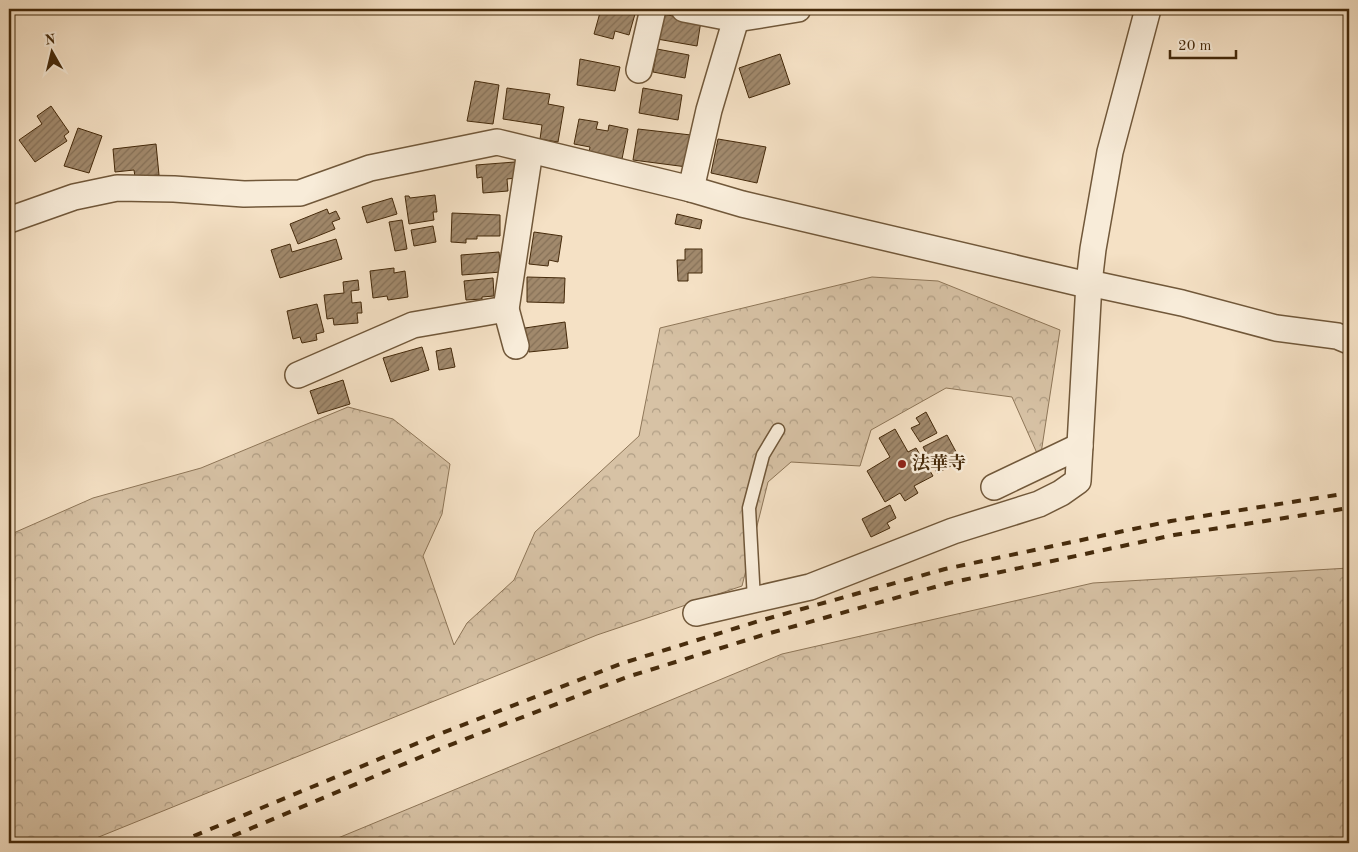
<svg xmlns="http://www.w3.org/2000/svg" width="1358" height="852" viewBox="0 0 1358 852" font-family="'Old Standard TT','Noto Serif JP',serif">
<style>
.forest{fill:url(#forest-crowns);stroke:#8e7658}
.building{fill:url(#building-hatch);stroke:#452a0b}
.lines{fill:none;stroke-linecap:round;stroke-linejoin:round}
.lane-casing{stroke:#71583a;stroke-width:15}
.street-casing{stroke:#71583a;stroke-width:28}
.lane{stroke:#f8ecd9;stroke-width:12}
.street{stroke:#f8ecd9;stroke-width:25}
.rail{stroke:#452a0b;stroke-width:4;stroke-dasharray:9 9;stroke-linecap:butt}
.poi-dot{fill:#8f2418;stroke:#f8ecd9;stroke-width:2}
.labels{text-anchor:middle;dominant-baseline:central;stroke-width:5;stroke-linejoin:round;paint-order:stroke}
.poi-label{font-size:18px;font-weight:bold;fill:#452a0b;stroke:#f8ecd9;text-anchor:start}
</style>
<defs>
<pattern id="forest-crowns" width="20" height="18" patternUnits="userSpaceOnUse" patternTransform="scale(1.25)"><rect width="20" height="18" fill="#d7c2a5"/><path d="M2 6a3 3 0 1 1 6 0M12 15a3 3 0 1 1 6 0" fill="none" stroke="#b09e85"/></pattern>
<pattern id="building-hatch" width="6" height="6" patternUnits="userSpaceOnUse" patternTransform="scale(1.25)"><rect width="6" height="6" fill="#a1896c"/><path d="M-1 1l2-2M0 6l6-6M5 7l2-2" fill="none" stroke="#857057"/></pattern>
</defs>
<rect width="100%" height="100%" fill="#f5e1c5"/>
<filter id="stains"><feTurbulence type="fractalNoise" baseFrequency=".004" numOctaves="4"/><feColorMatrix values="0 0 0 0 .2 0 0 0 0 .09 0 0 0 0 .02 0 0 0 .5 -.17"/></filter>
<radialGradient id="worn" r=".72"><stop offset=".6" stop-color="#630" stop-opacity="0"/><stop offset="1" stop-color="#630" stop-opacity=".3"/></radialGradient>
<g class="forest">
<polygon points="872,277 938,281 1060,330 1040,460 1012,397 946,388 871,430 860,466 791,462 768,482 742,586 597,635 84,843 9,843 9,535 93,498 201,468 348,407 393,419 450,464 442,514 423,556 454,645 467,623 514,580 535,532 639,436 660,328"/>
<polygon points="1349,568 1349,843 326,843 782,654 1093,583"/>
</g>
<g class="building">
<polygon points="601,9 614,9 635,14 629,35 615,31 613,39 594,34"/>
<polygon points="662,14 701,21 697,46 657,39"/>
<polygon points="657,49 689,55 685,78 653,72"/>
<polygon points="780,54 790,84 749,98 739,68"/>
<polygon points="580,59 620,67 615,91 577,85"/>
<polygon points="475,81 499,85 493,124 467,121"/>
<polygon points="507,88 550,94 548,104 564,107 558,142 540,139 542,125 503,119"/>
<polygon points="643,88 682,95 678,120 639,113"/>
<polygon points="51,106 69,132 64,136 67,141 35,162 19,140 42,124 37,116"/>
<polygon points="579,119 598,122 596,129 608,131 609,125 628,129 622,159 589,153 590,147 574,144"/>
<polygon points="78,128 102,136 89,173 64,166"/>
<polygon points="638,129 691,135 687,167 633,160"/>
<polygon points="718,139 766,147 757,183 711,173"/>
<polygon points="156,144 159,175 135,177 134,170 115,172 113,149"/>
<polygon points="515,162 516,178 507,179 508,191 483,193 482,177 477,178 476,165"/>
<polygon points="435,195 437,212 433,212 434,220 409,224 405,196 409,196 410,198"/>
<polygon points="392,198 397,214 367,223 362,207"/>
<polygon points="327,209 329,214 336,211 340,219 332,222 335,229 298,244 290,224"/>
<polygon points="452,213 500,215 500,236 477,236 477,239 466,239 466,243 451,242"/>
<polygon points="677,214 702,220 700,229 675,224"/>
<polygon points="402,220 407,249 395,251 389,222"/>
<polygon points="433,226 436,242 414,246 411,230"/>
<polygon points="534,232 562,236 558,262 549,260 548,266 529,264"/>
<polygon points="336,239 342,259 280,278 271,250 290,244 292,252"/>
<polygon points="685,249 702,249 702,273 688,273 688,281 678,281 677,260 685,260"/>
<polygon points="499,252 501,272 462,275 461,255"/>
<polygon points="394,268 394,273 405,271 408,297 388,300 387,296 373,298 370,271"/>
<polygon points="527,277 565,278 564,303 527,302"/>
<polygon points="493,278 494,296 482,297 482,299 466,300 464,281"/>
<polygon points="358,280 359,290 351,291 352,303 361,302 362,313 357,313 358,323 334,325 333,318 327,319 324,295 344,293 343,282"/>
<polygon points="317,304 324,332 316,334 317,340 302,343 300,337 293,339 287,311"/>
<polygon points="565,322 568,348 529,352 525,328"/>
<polygon points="422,347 429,370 391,382 383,358"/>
<polygon points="451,348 455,367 439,370 436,351"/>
<polygon points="343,380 350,404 318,414 310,391"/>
<polygon points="926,412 937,433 920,442 911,428 920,424 916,418"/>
<polygon points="895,429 908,452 916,448 933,476 914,486 918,493 905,501 900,493 885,502 867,471 890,457 879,438"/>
<polygon points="947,435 961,461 937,473 923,447"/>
<polygon points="890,505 896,518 887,523 890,528 871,537 862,519"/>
</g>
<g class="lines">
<defs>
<polyline id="lane" points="754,600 749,508 763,455 778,430"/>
<g id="street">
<polyline points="684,9 736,19 798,9"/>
<polyline points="639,70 653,9"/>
<polyline points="691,189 709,110 736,19 738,9"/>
<polyline points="9,220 74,197 117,188 174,189 244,194 300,193 370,168 497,142 691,189 742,204 1079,283 1089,283 1182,303 1276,328 1337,336 1349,341"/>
<polyline points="506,309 516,346"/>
<polyline points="298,375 413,325 506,309 530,151"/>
<polyline points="994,487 1080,446"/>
<polyline points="696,613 810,587 953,531 1039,504 1061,493 1078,481 1089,283 1093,249 1110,152 1148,9"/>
</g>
</defs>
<use href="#lane" class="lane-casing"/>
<use href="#street" class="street-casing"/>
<use href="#lane" class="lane"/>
<use href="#street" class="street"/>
<g class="rail">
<polyline points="177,843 437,735 623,663 759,621 945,569 1171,521 1349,493"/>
<polyline points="216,843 442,748 627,677 763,635 949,583 1174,535 1349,508"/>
</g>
</g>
<circle class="poi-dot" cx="902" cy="464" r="5"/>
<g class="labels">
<g class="poi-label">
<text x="912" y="464">法華寺</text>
</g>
</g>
<rect width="1358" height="852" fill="none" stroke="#f5e1c5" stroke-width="30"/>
<rect x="10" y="10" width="1338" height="832" fill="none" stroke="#452a0b" stroke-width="2.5"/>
<rect x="15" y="15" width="1328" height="822" fill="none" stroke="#452a0b"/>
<g transform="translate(52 52) rotate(352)" stroke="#f8ecd9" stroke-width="4" paint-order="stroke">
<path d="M0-4L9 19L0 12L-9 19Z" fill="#452a0b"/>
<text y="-8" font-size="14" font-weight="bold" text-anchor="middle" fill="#452a0b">N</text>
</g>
<path d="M1170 50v8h66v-8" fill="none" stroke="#452a0b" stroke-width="2.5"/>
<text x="1178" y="50" font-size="15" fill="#452a0b" stroke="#f8ecd9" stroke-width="4" paint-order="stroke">20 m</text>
<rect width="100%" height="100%" filter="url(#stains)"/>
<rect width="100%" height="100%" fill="url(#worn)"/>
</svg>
